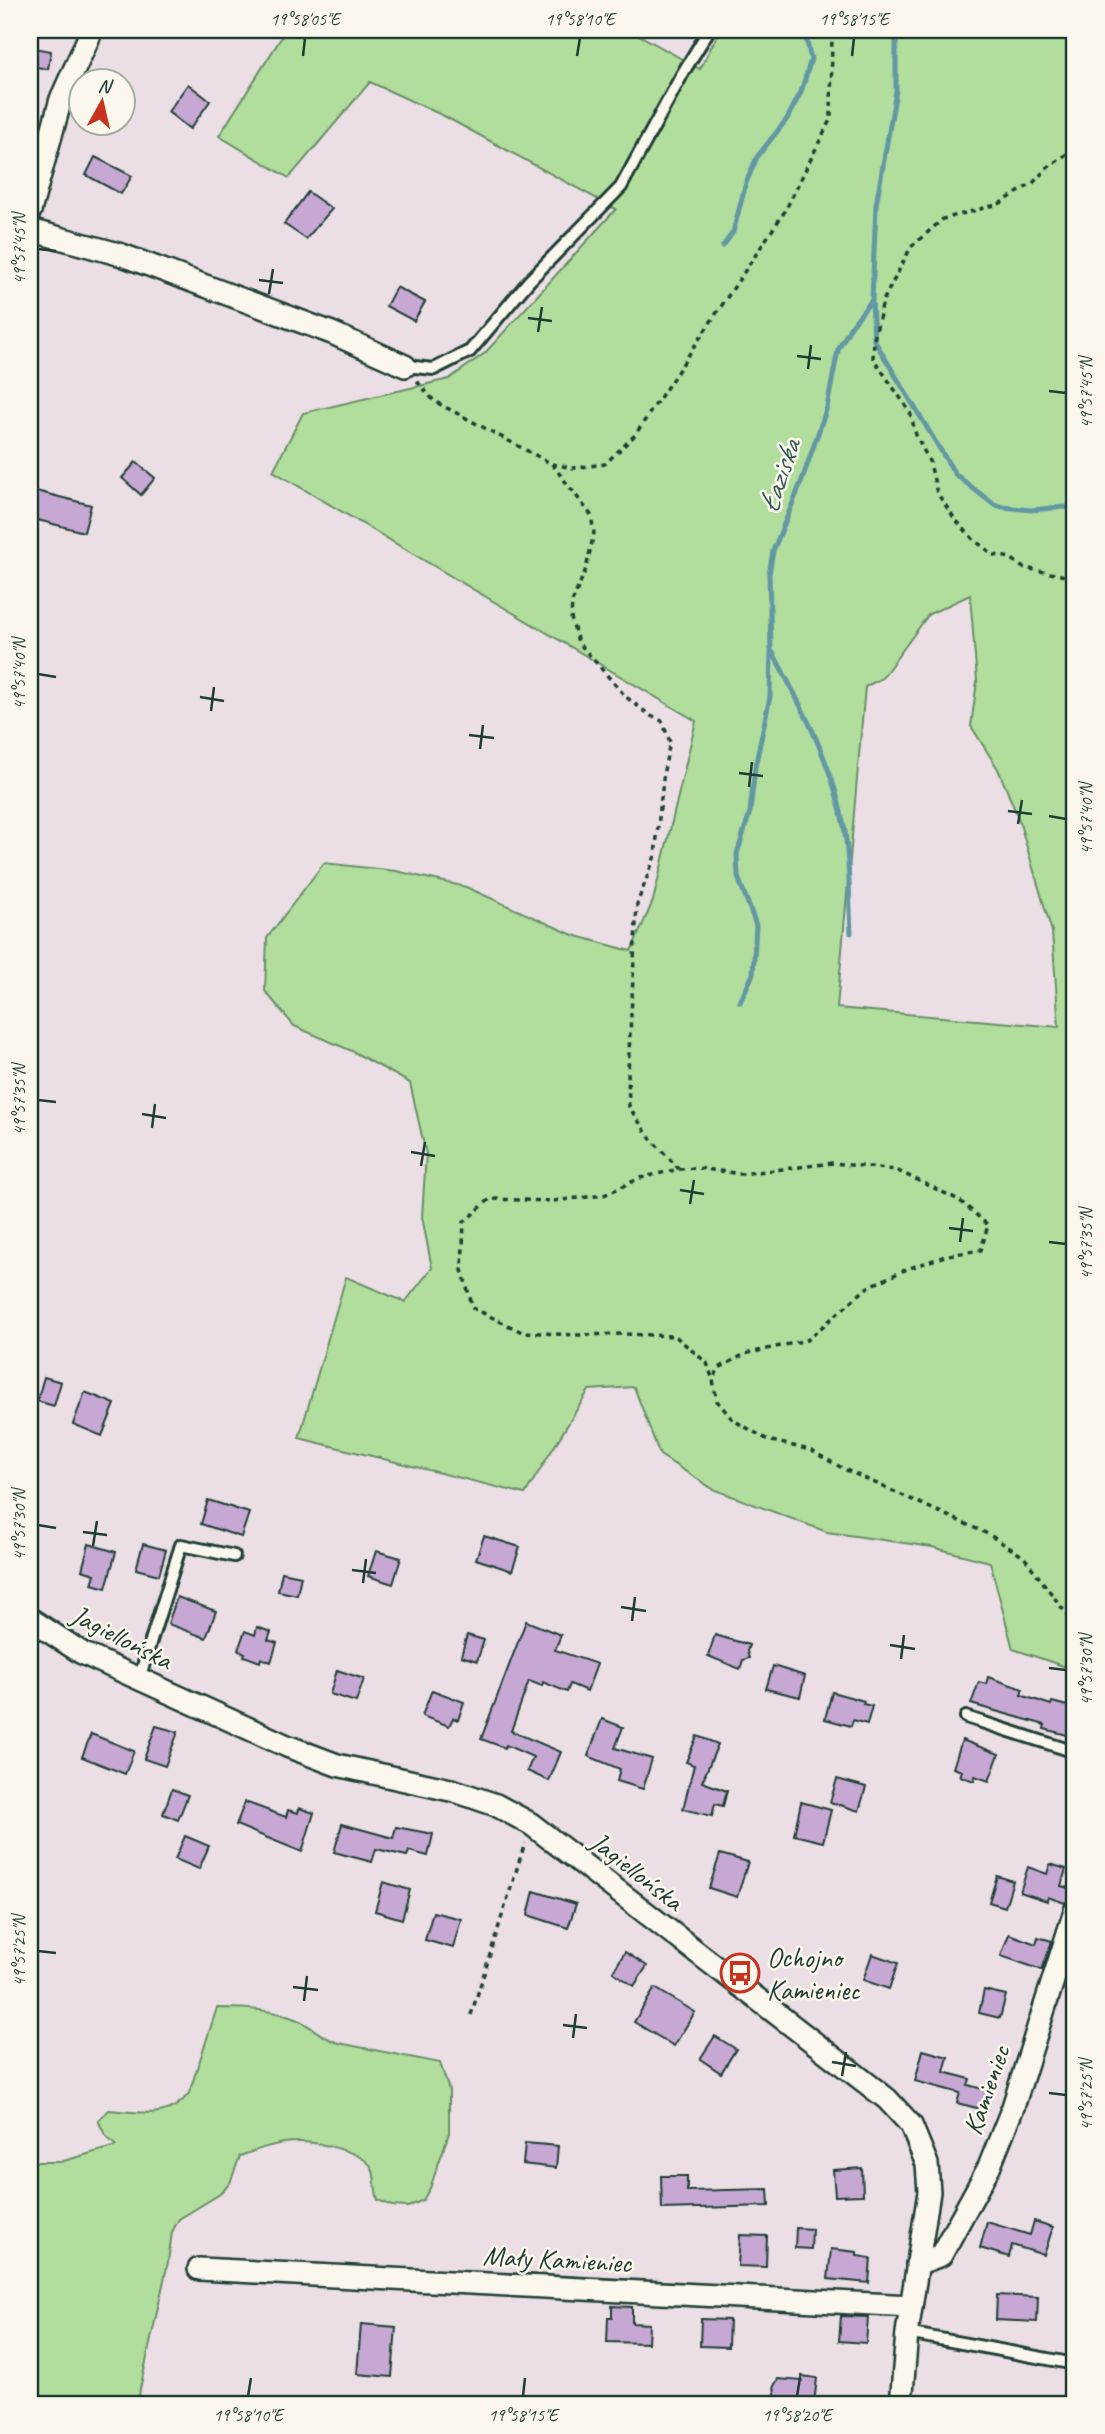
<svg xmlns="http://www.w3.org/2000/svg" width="1105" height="2434" viewBox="0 0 1105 2434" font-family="Caveat,sans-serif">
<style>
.green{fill:#b1de9c;stroke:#688e68;stroke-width:2;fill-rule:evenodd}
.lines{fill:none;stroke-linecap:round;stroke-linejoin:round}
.stream{stroke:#6297a4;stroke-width:5}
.building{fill:#c7a8d4;stroke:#1f3d34;stroke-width:2}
.lane-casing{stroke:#1f3d34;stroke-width:16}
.street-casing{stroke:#1f3d34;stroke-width:26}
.path{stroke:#1f3d34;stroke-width:3.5;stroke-dasharray:5 5;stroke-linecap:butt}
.lane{stroke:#fbf7ec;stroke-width:10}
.street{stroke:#fbf7ec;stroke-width:21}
.ticks{fill:none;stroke:#1f3d34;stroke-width:2.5}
.labels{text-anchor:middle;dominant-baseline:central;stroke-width:5;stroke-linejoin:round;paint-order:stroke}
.street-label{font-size:28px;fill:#1f3d34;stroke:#fbf7ec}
.poi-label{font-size:28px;fill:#1f3d34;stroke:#fbf7ec;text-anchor:start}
.water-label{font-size:30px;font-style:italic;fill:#355b59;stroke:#fbf7ec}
.neatline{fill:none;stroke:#1f3d34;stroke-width:2.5}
.ticks-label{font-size:18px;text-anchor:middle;fill:#1f3d34}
</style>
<rect width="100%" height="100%" fill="#ebdfe5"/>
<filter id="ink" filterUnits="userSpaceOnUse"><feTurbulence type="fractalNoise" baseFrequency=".0143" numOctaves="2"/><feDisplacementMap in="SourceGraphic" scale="14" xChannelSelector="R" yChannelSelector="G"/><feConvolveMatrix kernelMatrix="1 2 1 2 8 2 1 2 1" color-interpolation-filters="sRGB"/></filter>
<g filter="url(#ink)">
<g class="green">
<path d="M 286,30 L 630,30 L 700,69 L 720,30 L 1075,30 L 1075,1670 L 1013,1649 L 990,1562 L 932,1547 L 827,1532 L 713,1489 L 660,1455 L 634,1387 L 589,1390 L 525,1494 L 299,1438 L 346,1277 L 405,1302 L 432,1268 L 422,1217 L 426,1154 L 410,1083 L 352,1051 L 294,1026 L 265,991 L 267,938 L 324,863 L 396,871 L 466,887 L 573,935 L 631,951 L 653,901 L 696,721 L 273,471 L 303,413 L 449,379 L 485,353 L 616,209 L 444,116 L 370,82 L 289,178 L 219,136 ZM 970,595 L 977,681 L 971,726 L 998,769 L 1018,817 L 1052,932 L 1059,1027 L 837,1008 L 865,687 L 882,678 L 929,614 Z"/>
<path d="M 217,2008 C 245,2008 274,2009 300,2021 C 314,2028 322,2038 339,2043 L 440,2063 L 449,2090 L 449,2133 L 430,2188 L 423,2200 L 408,2207 L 392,2206 L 378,2200 C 375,2192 375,2173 372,2168 C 364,2152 316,2141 298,2142 C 278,2142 259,2149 240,2156 L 230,2183 L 220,2194 L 179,2219 L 172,2232 L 168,2262 L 140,2389 L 138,2404 L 30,2404 L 30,2162 L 60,2162 L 116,2146 L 105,2135 L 98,2120 L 109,2110 C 139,2112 169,2121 189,2093 Z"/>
</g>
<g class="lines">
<g class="stream">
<polyline points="896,30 896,91 876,205 872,300 874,340 955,474 993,504 1003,507 1031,510 1064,507 1075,509"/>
<polyline points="723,246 733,232 746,183 757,157 787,119 801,92 811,59 804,30"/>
<path d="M 773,653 C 803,709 832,763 844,826 C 850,861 849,898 851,933"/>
<polyline points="740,1002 753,974 756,925 738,877 737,854 750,812 755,767 770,697 771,651 769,574 773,551 801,483 827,407 838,350 851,326 872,300"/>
</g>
</g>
<g class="building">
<polygon points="34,48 51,51 48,69 30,66"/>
<polygon points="188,84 210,101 190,129 168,112"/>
<polygon points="95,157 132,176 121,194 86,175"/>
<polygon points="308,192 332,209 306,239 284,224"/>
<polygon points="396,287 425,302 414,321 386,306"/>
<polygon points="136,462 155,478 141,495 122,478"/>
<polygon points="36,491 91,505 84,532 30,518"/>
<polygon points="44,1377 61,1382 54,1406 37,1401"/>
<polygon points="85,1392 115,1404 102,1436 73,1424"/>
<polygon points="208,1500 249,1513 241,1537 201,1524"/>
<polygon points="484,1536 520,1547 512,1571 476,1559"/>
<polygon points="89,1544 116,1552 106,1588 92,1584 95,1574 82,1570"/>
<polygon points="143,1544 166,1550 159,1575 136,1569"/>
<polygon points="376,1551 401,1558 393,1584 368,1576"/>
<polygon points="282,1572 301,1576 297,1595 278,1591"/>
<polygon points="177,1597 216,1611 206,1638 168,1624"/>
<polygon points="526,1621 561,1635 555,1650 597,1664 587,1691 570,1684 567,1692 543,1682 542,1686 529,1681 511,1731 561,1752 549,1781 527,1771 533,1757 506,1745 505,1748 481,1739"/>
<polygon points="257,1627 271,1632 268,1640 277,1643 271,1662 261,1658 260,1662 244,1656 245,1653 238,1650 245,1631 255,1635"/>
<polygon points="467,1635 484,1640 477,1661 461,1656"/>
<polygon points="715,1635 749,1645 747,1651 749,1658 743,1660 740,1669 708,1656"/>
<polygon points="773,1666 805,1676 800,1697 766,1689"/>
<polygon points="337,1670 364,1679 356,1702 330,1694"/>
<polygon points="988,1677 1023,1689 1021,1695 1051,1705 1052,1702 1075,1708 1075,1737 1044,1729 1045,1725 971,1704 979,1682 986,1684"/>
<polygon points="432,1690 464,1702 458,1720 453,1718 449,1726 422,1716"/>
<polygon points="832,1692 864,1701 863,1704 872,1706 867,1724 853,1720 851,1726 825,1719"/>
<polygon points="602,1719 623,1727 615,1748 652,1759 643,1789 617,1781 620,1769 588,1756"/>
<polygon points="156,1726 178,1732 165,1766 144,1759"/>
<polygon points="91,1734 134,1751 125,1774 82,1757"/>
<polygon points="697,1736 718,1744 702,1782 727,1791 723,1806 715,1804 712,1816 683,1809 694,1765 686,1762"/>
<polygon points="962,1740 999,1754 989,1781 975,1776 974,1781 960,1776 962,1771 953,1768"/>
<polygon points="837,1779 866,1787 859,1811 830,1802"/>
<polygon points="172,1789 188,1795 178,1820 163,1814"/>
<polygon points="245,1802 286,1817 288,1810 298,1813 299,1808 314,1813 302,1852 236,1825"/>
<polygon points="801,1802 831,1810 823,1842 794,1835"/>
<polygon points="342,1824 393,1838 396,1827 433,1834 428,1856 409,1851 407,1856 376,1849 372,1862 334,1852"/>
<polygon points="185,1836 209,1846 199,1869 175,1859"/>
<polygon points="720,1854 748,1862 737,1897 709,1888"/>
<polygon points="1050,1864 1066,1869 1061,1886 1072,1889 1068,1900 1065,1903 1048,1897 1047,1901 1020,1892 1028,1867 1047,1874"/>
<polygon points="997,1876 1013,1881 1005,1907 989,1902"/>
<polygon points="383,1882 410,1890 402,1919 375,1911"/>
<polygon points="534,1891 576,1904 568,1928 528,1915"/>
<polygon points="433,1912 461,1919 453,1948 425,1940"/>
<polygon points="1009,1934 1036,1944 1038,1937 1052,1941 1042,1970 1001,1956"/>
<polygon points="625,1952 647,1966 634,1986 613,1972"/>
<polygon points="872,1954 898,1963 889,1989 863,1980"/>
<polygon points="655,1988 695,2012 674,2046 634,2022"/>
<polygon points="984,1990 1006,1995 1000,2018 979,2013"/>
<polygon points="715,2036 736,2049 721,2073 700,2059"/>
<polygon points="923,2050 948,2057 944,2072 970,2079 968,2085 990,2091 985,2110 957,2103 960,2093 915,2081"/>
<polygon points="525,2143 558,2146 556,2168 523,2164"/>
<polygon points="862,2168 863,2195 835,2196 833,2170"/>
<polygon points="661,2176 687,2176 687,2191 768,2189 769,2206 662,2209"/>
<polygon points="1034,2221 1053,2227 1044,2255 1012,2245 1009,2257 980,2248 987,2222 1030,2235"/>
<polygon points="796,2228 812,2229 811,2249 795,2248"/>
<polygon points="740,2235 767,2236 766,2267 738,2266"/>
<polygon points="831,2249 857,2252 857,2256 871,2258 869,2283 828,2279"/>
<polygon points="997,2295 1038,2297 1037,2322 996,2320"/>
<polygon points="612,2306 632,2307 632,2323 649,2324 648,2343 607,2342 608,2317 612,2317"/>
<polygon points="841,2316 868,2317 866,2343 839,2341"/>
<polygon points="701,2319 729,2320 728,2347 700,2346"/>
<polygon points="361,2324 396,2327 392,2377 357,2374"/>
<polygon points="802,2376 817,2378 814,2404 776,2401 774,2386 778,2379 802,2381"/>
</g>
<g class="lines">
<defs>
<g id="lane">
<polyline points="405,366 434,369 470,351 529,281 621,187 684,71 709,30"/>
<polyline points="139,1679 181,1545 234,1556"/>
<polyline points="966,1717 1075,1752"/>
<polyline points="907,2333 1075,2364"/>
</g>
<g id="street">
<polyline points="30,211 61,99 92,30"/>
<polyline points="30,230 122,255 332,333 405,366"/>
<polyline points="30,1619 82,1653 287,1746 337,1765 455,1791 496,1805 531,1824 887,2099 911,2125 927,2164 929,2192 907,2333 901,2404"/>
<polyline points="917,2264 941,2255 989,2167 1013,2107 1075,1911"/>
<polyline points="199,2269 911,2306"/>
</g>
</defs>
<use href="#lane" class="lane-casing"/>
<use href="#street" class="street-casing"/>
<g class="path">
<polyline points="1075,148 1047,168 1033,183 999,204 943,219 911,247 883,301 874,340 873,358 910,412 916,435 930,463 937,493 955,519 974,540 994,555 1011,558 1022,567 1030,569 1075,578"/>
<polyline points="417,381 434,401 552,464 573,468 605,464 635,435 785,211 831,118 832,30"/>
<polyline points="552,464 591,515 594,533 586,569 572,602 571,618 578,642 626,697 651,716 662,721 670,742 664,770 655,856 637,904 628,1071 629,1107 650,1138 679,1169 640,1178 604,1195 553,1201 490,1199 464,1222 462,1270 473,1308 522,1332 576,1335 625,1334 675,1336 707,1363 713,1380"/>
<polyline points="679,1169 698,1168 741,1174 833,1163 896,1170 959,1200 988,1225 981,1250 948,1255 907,1269 868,1287 807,1340 745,1354 719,1368 713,1380 717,1401 733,1420 768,1440 810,1450 844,1469 988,1534 1024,1557 1065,1612 1075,1621"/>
<polyline points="471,2015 525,1843"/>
</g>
<use href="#lane" class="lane"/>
<use href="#street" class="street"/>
</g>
</g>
<path class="ticks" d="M 303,56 L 305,38M 577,56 L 580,38M 852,56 L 854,38M 38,249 L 56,251M 259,280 L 283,283M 269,294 L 273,269M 528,318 L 552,321M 538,332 L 542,307M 797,356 L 821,359M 808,369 L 811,345M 1049,391 L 1066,393M 38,674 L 56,677M 200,697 L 224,701M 211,711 L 214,687M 469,735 L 494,738M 480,749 L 483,725M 739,773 L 763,776M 749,787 L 752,762M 1008,811 L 1032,814M 1049,816 L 1066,819M 1018,824 L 1022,800M 38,1100 L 56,1102M 142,1114 L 166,1118M 152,1128 L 155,1104M 411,1152 L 435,1156M 421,1166 L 425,1142M 680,1190 L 704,1194M 690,1204 L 694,1180M 949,1228 L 973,1231M 960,1242 L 963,1218M 1049,1242 L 1066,1244M 38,1525 L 56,1528M 83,1532 L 107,1535M 93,1546 L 97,1521M 352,1570 L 376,1573M 363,1583 L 366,1559M 621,1607 L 646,1611M 632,1621 L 635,1597M 890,1645 L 915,1649M 901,1659 L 904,1635M 1049,1668 L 1066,1670M 38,1951 L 56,1953M 293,1987 L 318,1990M 304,2001 L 307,1976M 563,2025 L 587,2028M 573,2038 L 576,2014M 832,2062 L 856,2066M 842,2076 L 846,2052M 1049,2093 L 1066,2095M 248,2396 L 251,2378M 523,2396 L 525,2378M 797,2396 L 800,2378"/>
<defs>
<symbol id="bus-ring" viewBox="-11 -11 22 22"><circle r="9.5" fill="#fbf7ec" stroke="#c8321e" stroke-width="1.5"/><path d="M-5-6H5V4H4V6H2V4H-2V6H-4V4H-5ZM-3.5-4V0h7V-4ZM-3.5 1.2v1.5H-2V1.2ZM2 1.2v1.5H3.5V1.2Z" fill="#c8321e"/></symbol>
</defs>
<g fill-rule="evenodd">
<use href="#bus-ring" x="718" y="1951" width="44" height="44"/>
</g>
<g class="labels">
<g class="street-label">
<text transform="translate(122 1637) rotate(27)">Jagiellońska</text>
<text transform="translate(637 1871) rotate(38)">Jagiellońska</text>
<text transform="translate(986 2090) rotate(-71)">Kamieniec</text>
<text transform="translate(557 2259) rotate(3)">Mały Kamieniec</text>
</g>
<g class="poi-label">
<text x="767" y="1957">Ochojno<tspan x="767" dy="32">Kamieniec</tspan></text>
</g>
<g class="water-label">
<text transform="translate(779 476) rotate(-71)">Łaziska</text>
</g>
</g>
<rect width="1105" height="2434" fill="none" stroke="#fbf7ec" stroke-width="77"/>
<g transform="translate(102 102) rotate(8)"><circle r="33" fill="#fbf7ec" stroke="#a3ada2" stroke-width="2"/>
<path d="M0-5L12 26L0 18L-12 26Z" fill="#c8321e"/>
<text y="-10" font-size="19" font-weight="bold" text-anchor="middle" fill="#1f3d34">N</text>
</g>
<rect x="38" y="38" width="1028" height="2358" class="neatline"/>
<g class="ticks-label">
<text x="305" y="25">19°58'05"E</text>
<text x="580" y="25">19°58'10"E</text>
<text x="854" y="25">19°58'15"E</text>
<text transform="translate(19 249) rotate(-90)" y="6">49°57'45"N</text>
<text transform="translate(1086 393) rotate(-90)" y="6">49°57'45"N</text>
<text transform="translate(19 674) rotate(-90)" y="6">49°57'40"N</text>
<text transform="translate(1086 819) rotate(-90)" y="6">49°57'40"N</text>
<text transform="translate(19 1100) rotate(-90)" y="6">49°57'35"N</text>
<text transform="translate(1086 1244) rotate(-90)" y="6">49°57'35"N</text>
<text transform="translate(19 1525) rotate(-90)" y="6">49°57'30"N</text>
<text transform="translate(1086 1670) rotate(-90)" y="6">49°57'30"N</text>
<text transform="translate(19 1951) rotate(-90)" y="6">49°57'25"N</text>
<text transform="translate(1086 2095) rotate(-90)" y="6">49°57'25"N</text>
<text x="248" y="2421">19°58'10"E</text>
<text x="523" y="2421">19°58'15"E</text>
<text x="797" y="2421">19°58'20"E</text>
</g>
</svg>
